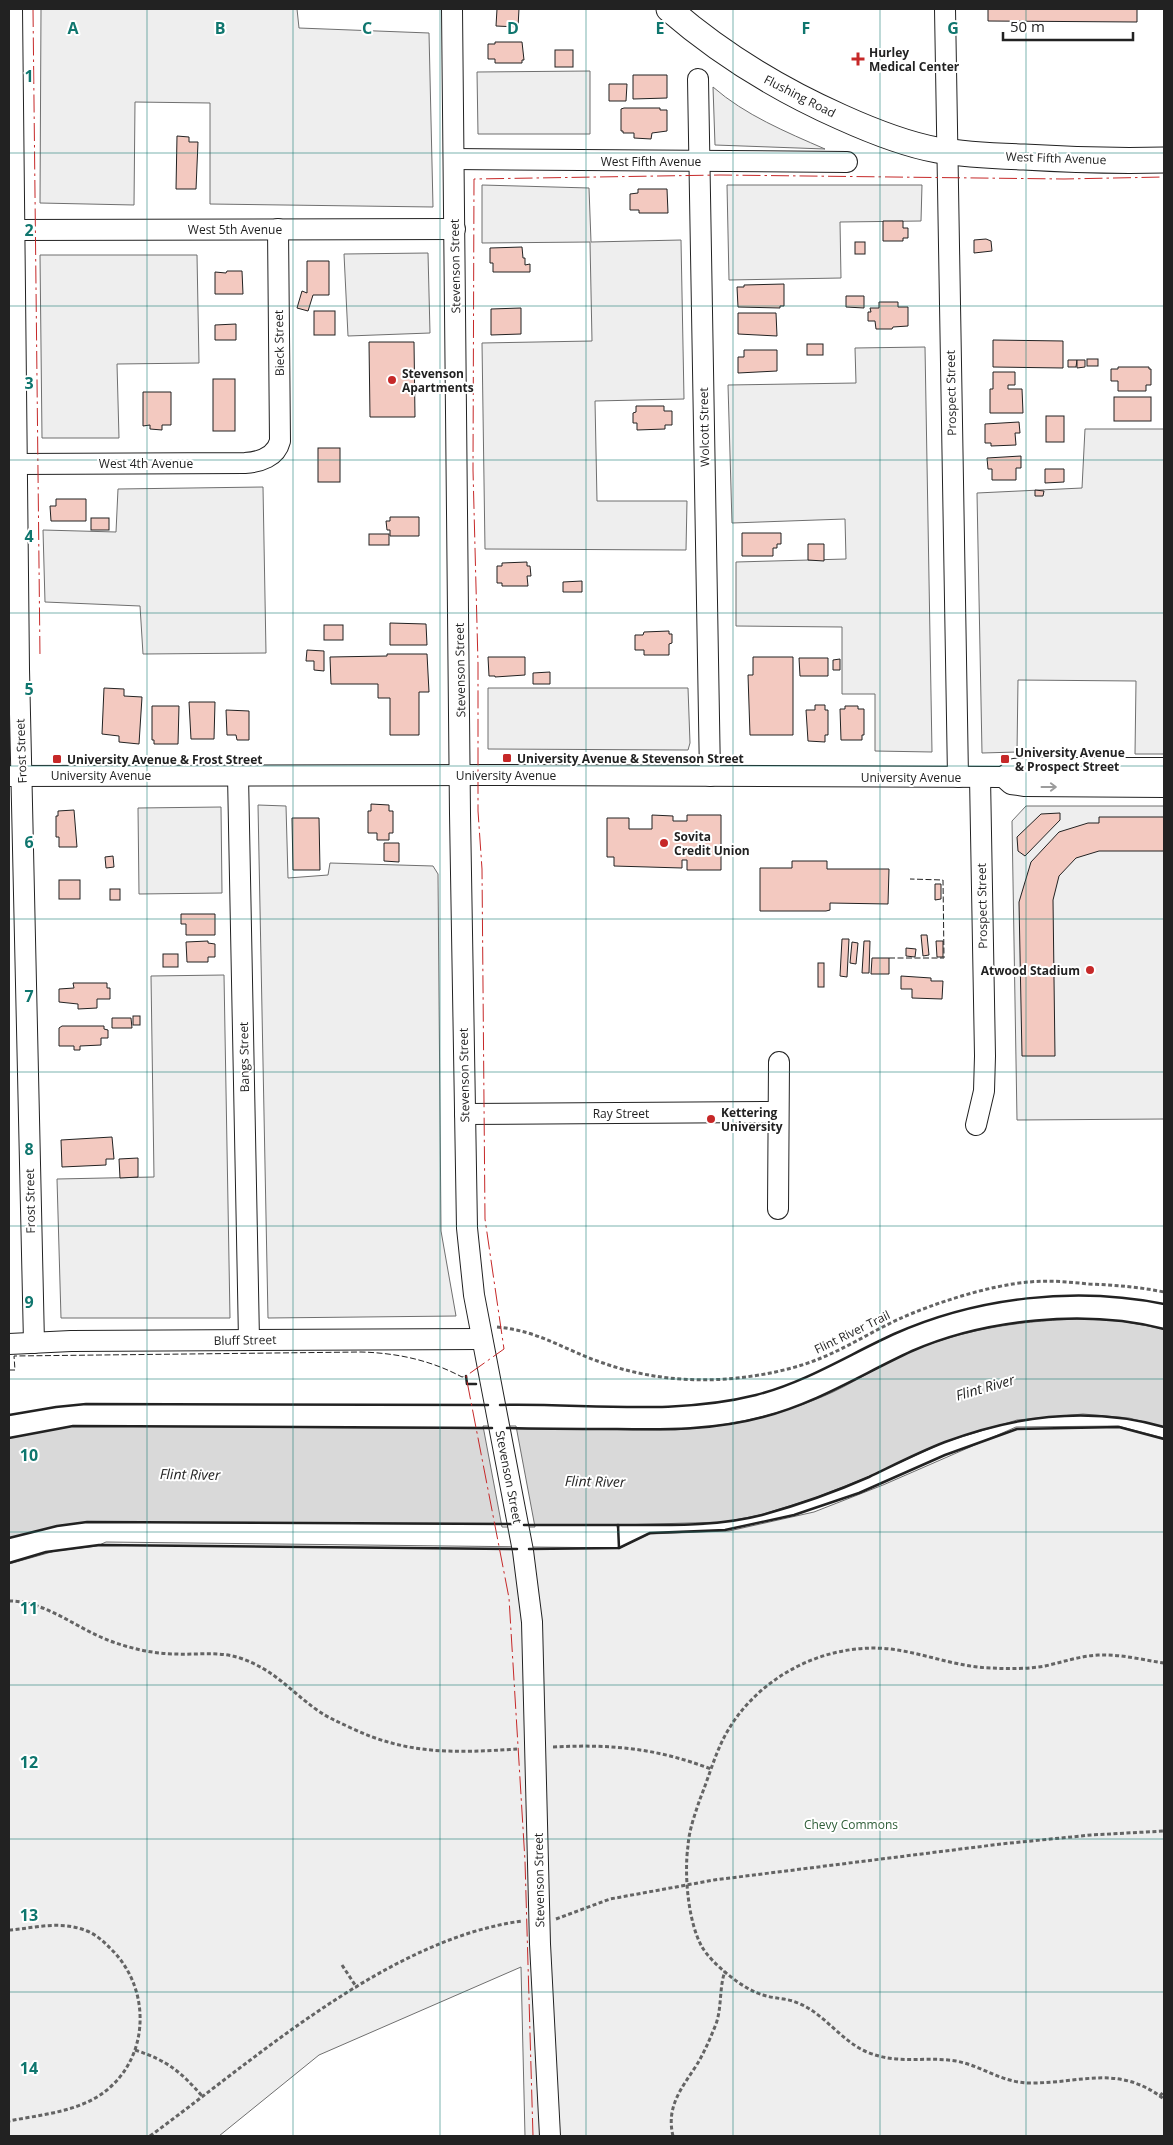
<svg xmlns="http://www.w3.org/2000/svg" width="1173" height="2145" viewBox="0 0 1173 2145" font-family="'Open Sans',sans-serif">
<style>
.green{fill:#eee;stroke:#6f6f6f}
.water{fill:#d9d9d9;stroke:#6f6f6f}
.pier{fill:#fff;stroke:#6f6f6f}
.building{fill:#f3c9c0;stroke:#222}
.lines{fill:none;stroke-linecap:round;stroke-linejoin:round}
.minor-casing{stroke:#222;stroke-width:22}
.major-casing{stroke:#222;stroke-width:27}
.path{stroke:#646464;stroke-width:3;stroke-dasharray:4 2.5;stroke-linecap:butt}
.minor{stroke:#fff;stroke-width:20}
.major{stroke:#fff;stroke-width:25}
.fence{stroke:#222;stroke-width:1;stroke-dasharray:6 2.5;stroke-linecap:butt}
.wall{stroke:#222;stroke-width:2.5}
.power{stroke:#c62828;stroke-width:1;stroke-dasharray:18 4 2.5 4;stroke-linecap:butt}
.oneway{stroke:#9c9c9c}
.grid{fill:none;stroke:#0f766e;stroke-width:1;stroke-opacity:0.55}
.poi-dot{fill:#c62828;stroke:#fff;stroke-width:2}
.labels{text-anchor:middle;dominant-baseline:central;stroke-width:4;stroke-linejoin:round;paint-order:stroke}
.poi-label{font-size:12px;font-weight:bold;fill:#222;stroke:#fff;text-anchor:start}
.street-label{font-size:12px;fill:#222;stroke:#fff}
.park-label{font-size:12px;fill:#2f5e38;stroke:#fff}
.water-label{font-size:14px;font-style:italic;fill:#222;stroke:#fff}
.grid-label{font-size:16px;text-anchor:middle;font-weight:bold;fill:#0f766e;stroke:#fff;stroke-width:4;stroke-linejoin:round;paint-order:stroke}
</style>
<rect width="100%" height="100%" fill="#fff"/>
<g class="green">
<polygon points="41,9 297,9 299,28 429,33 433,207 210,204 210,103 135,102 134,205 40,203"/>
<polygon points="590,71 590,134 478,134 477,72"/>
<path d="M 713,87 C 745,115 786,132 825,149 L 715,145 Z"/>
<polygon points="482,185 589,188 591,242 681,240 684,399 595,401 597,501 687,501 686,550 485,549 482,343 592,341 590,242 482,243"/>
<polygon points="727,185 922,185 921,221 840,222 841,278 729,280"/>
<polygon points="428,253 430,333 348,336 344,254"/>
<polygon points="40,255 197,255 199,363 117,364 119,438 42,438"/>
<polygon points="925,347 932,752 875,751 875,694 842,694 842,627 736,626 736,562 846,559 845,519 732,523 728,385 856,383 855,348"/>
<polygon points="1085,429 1164,429 1164,754 1135,754 1136,681 1018,680 1017,752 982,753 977,493 1082,488"/>
<polygon points="263,487 266,653 143,654 140,606 45,602 43,530 116,532 118,489"/>
<polygon points="488,688 688,688 690,743 688,750 488,749"/>
<polygon points="258,805 286,806 288,878 328,875 330,863 433,866 438,874 441,1231 456,1316 268,1318"/>
<polygon points="1026,806 1164,806 1164,1119 1017,1120 1012,821"/>
<polygon points="221,807 222,893 139,894 138,808"/>
<polygon points="224,975 230,1318 61,1318 57,1179 154,1177 151,976"/>
<polygon points="1118,1426 1164,1438 1164,2136 525,2136 521,1967 319,2055 219,2136 9,2136 9,1564 55,1551 97,1546 106,1542 620,1548 649,1534 729,1531 814,1512 883,1485 1016,1427"/>
</g>
<path class="water" d="M 1085,1319 L 1121,1321 L 1164,1329 L 1164,1427 L 1129,1418 L 1083,1414 L 1017,1420 L 945,1442 L 868,1477 L 812,1499 L 760,1515 L 724,1522 L 618,1525 L 87,1522 L 57,1526 L 9,1538 L 9,1438 L 73,1426 L 675,1430 C 730,1426 783,1415 833,1392 C 860,1379 886,1362 914,1350 C 968,1328 1027,1320 1085,1319 Z"/>
<polygon class="pier" points="483,1426 516,1426 535,1527 502,1527"/>
<g class="building">
<polygon points="497,9 519,9 518,27 496,26"/>
<polygon points="988,9 1137,9 1137,22 988,21"/>
<polygon points="495,42 522,42 524,60 522,60 522,63 495,63 495,59 488,59 488,44 495,44"/>
<rect x="555" y="50" width="18" height="17"/>
<polygon points="633,75 667,75 667,98 633,99"/>
<polygon points="609,84 627,84 626,101 609,101"/>
<polygon points="624,108 660,108 660,110 667,110 667,131 652,133 651,139 634,138 634,133 623,133 623,131 621,131 621,109"/>
<polygon points="177,136 189,137 189,142 198,142 196,189 176,189"/>
<polygon points="638,189 667,189 668,213 639,213 639,210 630,210 630,194 638,193"/>
<polygon points="883,221 903,221 903,228 908,228 908,238 903,238 903,241 883,241"/>
<polygon points="986,239 991,241 992,251 974,253 974,240"/>
<rect x="855" y="242" width="10" height="12"/>
<polygon points="522,247 523,258 525,258 525,265 530,264 530,272 493,272 493,263 490,263 490,248"/>
<polygon points="307,261 329,261 329,295 313,295 308,311 297,308 302,291 307,293"/>
<polygon points="227,271 242,271 243,294 215,294 215,272 226,273"/>
<polygon points="784,284 784,306 780,306 780,308 738,307 737,287 744,287 744,285"/>
<polygon points="846,296 864,296 864,308 846,307"/>
<polygon points="879,302 898,302 898,307 908,307 908,326 893,327 892,329 876,329 875,321 868,321 868,312 871,312 870,308 879,308"/>
<polygon points="521,308 521,334 491,335 491,309"/>
<rect x="314" y="311" width="21" height="24"/>
<polygon points="738,313 776,313 777,336 738,334"/>
<polygon points="236,324 236,340 215,340 215,325"/>
<polygon points="993,340 1063,341 1063,368 993,367"/>
<polygon points="369,342 414,342 415,417 370,417"/>
<rect x="807" y="344" width="16" height="11"/>
<polygon points="744,350 777,350 777,371 738,373 738,357 744,357"/>
<rect x="1087" y="359" width="11" height="7"/>
<polygon points="1068,360 1077,360 1076,367 1068,367"/>
<polygon points="1077,360 1085,360 1085,367 1077,368"/>
<polygon points="1118,367 1149,367 1149,369 1151,369 1151,385 1146,385 1146,391 1118,391 1118,381 1111,381 1111,369 1118,369"/>
<polygon points="993,372 1015,372 1015,385 1008,385 1008,389 1022,389 1023,413 990,413 990,389 993,389"/>
<rect x="213" y="379" width="22" height="52"/>
<polygon points="143,392 171,392 171,425 162,425 162,430 150,429 150,425 143,426"/>
<rect x="1114" y="397" width="37" height="24"/>
<polygon points="636,406 664,406 664,411 672,411 672,425 665,425 665,429 637,430 637,423 633,423 633,413 636,412"/>
<rect x="1046" y="416" width="18" height="26"/>
<polygon points="1019,422 1020,433 1015,433 1016,445 991,446 991,443 985,443 985,424"/>
<rect x="318" y="448" width="22" height="34"/>
<polygon points="1021,456 1021,468 1016,468 1016,480 992,480 992,469 988,469 987,458"/>
<polygon points="1045,469 1064,469 1064,482 1045,483"/>
<polygon points="1035,490 1044,491 1043,496 1035,496"/>
<polygon points="56,499 86,499 86,521 51,521 50,506 56,506"/>
<polygon points="390,517 419,517 419,536 390,536 390,530 387,530 386,521 390,521"/>
<rect x="91" y="518" width="18" height="12"/>
<polygon points="742,533 781,533 781,544 777,544 777,548 773,548 773,556 742,556"/>
<rect x="369" y="534" width="20" height="11"/>
<polygon points="808,544 824,544 824,561 808,560"/>
<polygon points="527,562 527,566 530,566 531,576 527,576 528,586 502,586 502,583 497,583 497,566 502,566 502,563"/>
<polygon points="582,581 582,592 563,592 563,582"/>
<polygon points="390,623 426,624 427,645 390,645"/>
<rect x="324" y="625" width="19" height="15"/>
<polygon points="669,631 669,634 672,634 672,643 669,644 669,655 644,655 644,650 635,650 635,635 643,635 644,632"/>
<polygon points="307,650 324,651 324,671 314,670 314,661 306,661"/>
<polygon points="387,654 427,654 429,692 419,692 419,735 390,735 390,698 378,698 378,684 331,684 330,657 387,656"/>
<polygon points="488,657 525,657 525,675 495,677 495,676 489,676"/>
<polygon points="753,657 793,657 793,735 750,735 748,675 753,675"/>
<polygon points="799,658 828,658 828,676 800,676"/>
<polygon points="840,659 840,670 833,670 833,660"/>
<polygon points="550,672 550,684 533,684 533,673"/>
<polygon points="104,688 124,689 124,696 142,697 139,744 119,742 119,736 102,734"/>
<polygon points="189,702 215,702 214,739 191,739"/>
<polygon points="815,705 825,705 825,710 828,710 828,735 825,735 825,742 808,741 806,710 815,710"/>
<polygon points="152,706 179,706 178,744 154,744 154,740 152,740"/>
<polygon points="845,706 858,706 858,709 864,709 864,735 862,735 862,740 841,740 840,709 845,709"/>
<polygon points="226,710 249,711 249,740 237,740 236,735 227,735"/>
<polygon points="371,804 389,805 389,811 393,811 393,833 389,833 389,840 377,840 377,833 368,833 368,811 371,811"/>
<polygon points="74,810 77,847 59,847 59,837 56,837 56,816 58,816 58,811"/>
<polygon points="1060,813 1060,820 1025,856 1018,851 1017,837 1041,814"/>
<polygon points="652,815 673,816 673,821 687,821 687,815 721,815 721,870 687,870 687,860 682,860 682,868 614,866 614,857 607,857 607,818 629,818 629,829 652,829"/>
<polygon points="1099,817 1164,817 1164,851 1099,851 1076,858 1059,876 1053,900 1055,1056 1022,1056 1019,902 1031,862 1059,832 1088,823 1099,823"/>
<polygon points="292,818 319,818 320,870 293,870"/>
<polygon points="384,843 399,843 399,862 384,861"/>
<polygon points="113,856 114,867 106,868 105,857"/>
<polygon points="792,861 827,861 827,869 889,869 888,904 830,903 830,910 826,911 760,911 760,868 792,868"/>
<rect x="59" y="880" width="21" height="19"/>
<polygon points="935,884 941,884 941,899 935,900"/>
<rect x="110" y="889" width="10" height="11"/>
<polygon points="181,914 215,914 215,935 186,935 186,924 181,924"/>
<polygon points="921,935 927,935 929,955 923,956"/>
<polygon points="842,939 849,939 847,977 840,976"/>
<polygon points="208,941 208,943 215,944 215,957 208,957 208,962 187,962 186,942"/>
<polygon points="864,941 870,941 869,973 862,973"/>
<polygon points="936,941 943,941 943,957 937,957"/>
<polygon points="852,942 858,943 856,964 850,963"/>
<polygon points="906,948 916,949 915,957 906,956"/>
<rect x="163" y="954" width="15" height="13"/>
<polygon points="872,958 889,958 889,974 871,974"/>
<rect x="818" y="963" width="6" height="24"/>
<polygon points="901,976 931,978 931,981 943,981 942,999 912,998 912,989 901,989"/>
<polygon points="73,983 107,983 107,988 110,988 110,999 97,999 97,1008 78,1009 78,1004 59,1002 59,989 74,988"/>
<rect x="133" y="1016" width="7" height="9"/>
<polygon points="112,1018 131,1018 132,1028 112,1028"/>
<polygon points="62,1026 104,1026 104,1029 108,1030 108,1038 101,1038 101,1045 80,1046 80,1050 74,1050 74,1046 59,1046 59,1028"/>
<polygon points="112,1137 114,1159 106,1159 106,1165 62,1167 61,1140"/>
<polygon points="138,1158 138,1177 120,1178 119,1159"/>
</g>
<g class="lines">
<defs>
<g id="minor">
<polyline points="12,9 19,669 34,1343"/>
<polyline points="452,9 460,814 467,1228 474,1295 523,1551 532,1622 540,1944 550,2136"/>
<polyline points="945,9 958,777"/>
<polyline points="698,79 710,776"/>
<polyline points="454,159 847,162"/>
<polyline points="15,230 455,229"/>
<path d="M 18,464 L 245,463 C 260,462 276,457 280,441 L 278,229"/>
<polyline points="238,775 249,1340"/>
<polyline points="9,776 490,775 1003,777 1011,784 1025,786 1164,787"/>
<polyline points="1003,777 1014,769 1025,768 1164,768"/>
<polyline points="465,1114 778,1112"/>
<polyline points="976,1125 984,1091 985,1056 980,777"/>
<polyline points="778,1209 779,1062"/>
<polyline points="9,1344 71,1341 482,1339"/>
</g>
<path id="major" d="M 669,9 C 721,54 778,89 841,117 C 872,131 904,144 937,150 C 966,155 995,156 1024,157 C 1071,160 1118,161 1164,160"/>
</defs>
<use href="#minor" class="minor-casing"/>
<use href="#major" class="major-casing"/>
<g class="path">
<path d="M 497,1327 C 540,1331 564,1350 603,1363 C 645,1378 693,1383 737,1378 C 765,1375 795,1369 821,1358 C 848,1347 873,1331 899,1319 C 934,1303 991,1285 1029,1282 C 1050,1280 1069,1282 1089,1284 C 1115,1285 1139,1287 1164,1292"/>
<path d="M 9,1601 C 47,1601 78,1630 113,1642 C 133,1649 155,1654 176,1654 C 197,1655 219,1651 240,1658 C 275,1670 289,1690 317,1710 C 328,1718 339,1722 351,1728 C 408,1755 455,1753 517,1749"/>
<path d="M 1164,1663 C 1143,1660 1121,1654 1098,1655 C 1080,1656 1063,1662 1045,1666 C 1028,1669 1009,1669 991,1668 C 956,1667 924,1653 890,1649 C 826,1642 759,1676 727,1732 C 715,1753 709,1777 700,1799 C 695,1814 689,1830 688,1846 C 684,1874 688,1922 702,1947 C 712,1964 744,1990 763,1995 C 775,1999 787,1998 798,2003 C 825,2014 841,2041 867,2052 C 898,2065 925,2056 956,2061 C 983,2066 1001,2083 1031,2083 C 1083,2083 1118,2064 1164,2099"/>
<path d="M 553,1747 C 611,1744 656,1748 711,1769"/>
<polyline points="556,1919 610,1899 714,1880 1001,1844 1091,1835 1164,1831"/>
<path d="M 9,1930 C 36,1928 60,1920 87,1931 C 97,1935 104,1942 111,1949 C 152,1989 150,2059 103,2093 C 77,2112 39,2115 9,2121"/>
<polyline points="342,1965 357,1988"/>
<path d="M 135,2050 C 168,2061 180,2071 203,2097"/>
<polyline points="1160,2096 1164,2091"/>
<path d="M 150,2136 C 257,2058 388,1939 522,1921"/>
<path d="M 673,2136 C 666,2107 681,2089 696,2066 C 704,2053 710,2039 716,2024 C 722,2007 719,1988 725,1971"/>
</g>
<use href="#minor" class="minor"/>
<use href="#major" class="major"/>
<g class="fence">
<polyline points="889,958 944,958 943,880 910,879"/>
<path d="M 9,1370 L 15,1370 L 14,1356 L 361,1352 C 397,1353 430,1360 462,1377 L 466,1376"/>
</g>
<g class="wall">
<polyline points="466,1376 467,1384 476,1384"/>
<path d="M 500,1405 C 585,1403 673,1416 756,1395 C 806,1382 848,1355 894,1334 C 977,1297 1076,1286 1164,1304"/>
<polyline points="9,1415 56,1407 86,1404 488,1405"/>
<path d="M 507,1428 C 543,1429 580,1429 617,1429 C 666,1430 715,1430 763,1417 C 817,1403 862,1374 912,1351 C 985,1319 1086,1309 1164,1329"/>
<polyline points="9,1438 73,1426 492,1428"/>
<polyline points="524,1525 618,1525 619,1548 529,1549"/>
<path d="M 618,1527 L 618,1525 C 666,1525 716,1527 762,1515 C 798,1505 835,1492 869,1477 C 894,1465 919,1452 945,1442 C 1017,1415 1090,1406 1164,1427"/>
<polyline points="9,1538 57,1526 87,1522 512,1524"/>
<polyline points="619,1547 619,1548 650,1533 725,1530 794,1515 859,1493 945,1455 1017,1429 1119,1427 1164,1439"/>
<polyline points="9,1563 46,1552 99,1545 517,1549"/>
</g>
<g class="power">
<polyline points="33,9 40,657"/>
<polyline points="533,2136 525,1861 509,1598 466,1376 504,1349 485,1219 482,869 478,811 478,664 473,470 474,179 720,175 1064,179 1164,177"/>
</g>
</g>
<defs><path id="oneway-shaft" d="M-6 0H5M1.5-3L5.5 0L1.5 3" fill="none" stroke-width="1.6" stroke-linecap="round" stroke-linejoin="round" transform="scale(1.25)"/></defs>
<use class="oneway" href="#oneway-shaft" transform="translate(1049 787)"/>
<path class="grid" d="M 147,9 L 147,2136M 293,9 L 293,2136M 440,9 L 440,2136M 586,9 L 586,2136M 733,9 L 733,2136M 880,9 L 880,2136M 1026,9 L 1026,2136M 9,153 L 1164,153M 9,306 L 1164,306M 9,460 L 1164,460M 9,613 L 1164,613M 9,766 L 1164,766M 9,919 L 1164,919M 9,1072 L 1164,1072M 9,1226 L 1164,1226M 9,1379 L 1164,1379M 9,1532 L 1164,1532M 9,1685 L 1164,1685M 9,1839 L 1164,1839M 9,1992 L 1164,1992"/>
<g class="poi-dot">
<path d="M855.5 51.5h5v5h5v5h-5v5h-5v-5h-5v-5h5z"/>
<circle cx="392" cy="380" r="5"/>
<rect x="502" y="753" width="10" height="10" rx="2.5"/>
<rect x="52" y="754" width="10" height="10" rx="2.5"/>
<rect x="1000" y="754" width="10" height="10" rx="2.5"/>
<circle cx="664" cy="843" r="5"/>
<circle cx="1090" cy="970" r="5"/>
<circle cx="711" cy="1119" r="5"/>
</g>
<g class="labels">
<g class="poi-label">
<text x="869" y="52">Hurley<tspan x="869" dy="14">Medical Center</tspan></text>
<text x="402" y="373">Stevenson<tspan x="402" dy="14">Apartments</tspan></text>
<text x="1015" y="752">University Avenue<tspan x="1015" dy="14">&amp; Prospect Street</tspan></text>
<text x="517" y="758">University Avenue &amp; Stevenson Street</text>
<text x="67" y="759">University Avenue &amp; Frost Street</text>
<text x="674" y="836">Sovita<tspan x="674" dy="14">Credit Union</tspan></text>
<text x="1080" y="970" text-anchor="end">Atwood Stadium</text>
<text x="721" y="1112">Kettering<tspan x="721" dy="14">University</tspan></text>
</g>
<g class="street-label">
<text transform="translate(800 96) rotate(27)">Flushing Road</text>
<text transform="translate(1056 158) rotate(2)">West Fifth Avenue</text>
<text x="651" y="161">West Fifth Avenue</text>
<text x="235" y="229">West 5th Avenue</text>
<text transform="translate(455 266) rotate(-91)">Stevenson Street</text>
<text transform="translate(279 343) rotate(-91)">Bieck Street</text>
<text transform="translate(951 393) rotate(-91)">Prospect Street</text>
<text transform="translate(704 427) rotate(-91)">Wolcott Street</text>
<text x="146" y="463">West 4th Avenue</text>
<text transform="translate(460 670) rotate(-91)">Stevenson Street</text>
<text transform="translate(21 751) rotate(-92)">Frost Street</text>
<text x="101" y="775">University Avenue</text>
<text x="506" y="775">University Avenue</text>
<text x="911" y="777">University Avenue</text>
<text transform="translate(982 906) rotate(-91)">Prospect Street</text>
<text transform="translate(244 1057) rotate(-91)">Bangs Street</text>
<text transform="translate(464 1075) rotate(-91)">Stevenson Street</text>
<text x="621" y="1113">Ray Street</text>
<text transform="translate(30 1201) rotate(-91)">Frost Street</text>
<text transform="translate(852 1332) rotate(-26)">Flint River Trail</text>
<text transform="translate(245 1340) rotate(-1)">Bluff Street</text>
<text transform="translate(509 1477) rotate(79)">Stevenson Street</text>
<text transform="translate(539 1880) rotate(-91)">Stevenson Street</text>
</g>
<g class="park-label">
<text x="851" y="1824">Chevy Commons</text>
</g>
<g class="water-label">
<text transform="translate(985 1387) rotate(-16)">Flint River</text>
<text transform="translate(190 1474) rotate(1)">Flint River</text>
<text transform="translate(595 1481) rotate(1)">Flint River</text>
</g>
</g>
<g class="grid-label">
<text x="73" y="34">A</text>
<text x="220" y="34">B</text>
<text x="367" y="34">C</text>
<text x="513" y="34">D</text>
<text x="660" y="34">E</text>
<text x="806" y="34">F</text>
<text x="953" y="34">G</text>
<text x="29" y="82">1</text>
<text x="29" y="236">2</text>
<text x="29" y="389">3</text>
<text x="29" y="542">4</text>
<text x="29" y="695">5</text>
<text x="29" y="848">6</text>
<text x="29" y="1002">7</text>
<text x="29" y="1155">8</text>
<text x="29" y="1308">9</text>
<text x="29" y="1461">10</text>
<text x="29" y="1614">11</text>
<text x="29" y="1768">12</text>
<text x="29" y="1921">13</text>
<text x="29" y="2074">14</text>
</g>
<rect width="1173" height="2145" fill="none" stroke="#222222" stroke-width="20"/>
<path d="M1003 32v8h130v-8" fill="none" stroke="#222222" stroke-width="2.5"/>
<text x="1010" y="32" font-size="15" fill="#222222" stroke="#ffffff" stroke-width="4" paint-order="stroke">50 m</text>
</svg>
